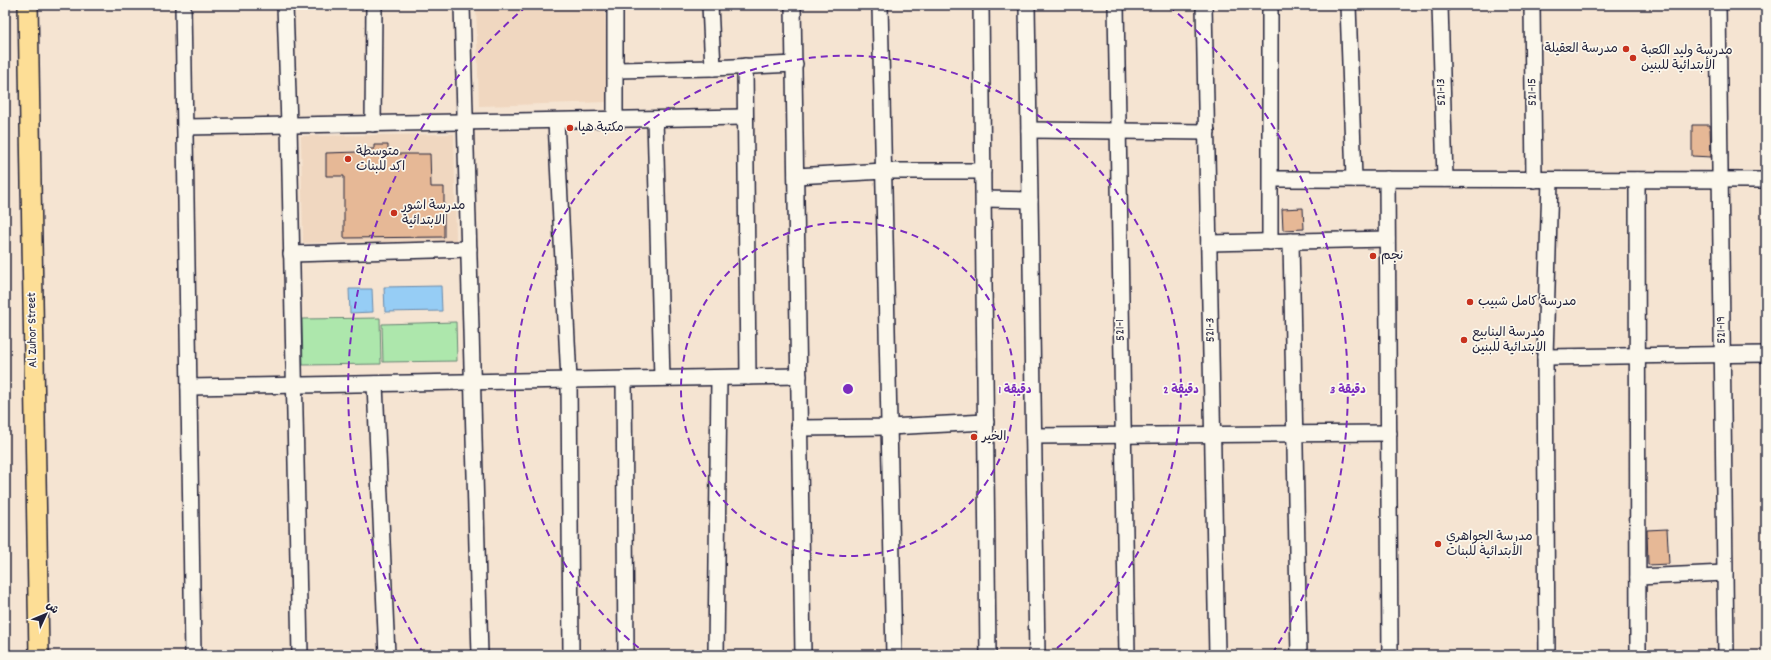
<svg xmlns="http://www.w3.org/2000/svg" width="1771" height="660" viewBox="0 0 1771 660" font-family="Dekko,'Playpen Sans Arabic',sans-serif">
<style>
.built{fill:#f0d7c0}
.green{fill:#ade7ac;stroke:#688474}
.water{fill:#96cdf5;stroke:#6889ab}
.building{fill:#e6b896;stroke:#22223b}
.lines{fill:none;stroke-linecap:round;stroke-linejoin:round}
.minor-casing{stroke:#22223b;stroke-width:18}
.major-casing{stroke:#22223b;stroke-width:22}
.minor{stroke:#fbf7ec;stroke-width:15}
.major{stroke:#fdde96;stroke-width:19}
.ring{fill:none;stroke:#7b2cbf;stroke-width:2;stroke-dasharray:7 5}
.poi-dot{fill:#c8321e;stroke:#fbf7ec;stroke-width:1.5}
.labels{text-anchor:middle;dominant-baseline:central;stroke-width:3.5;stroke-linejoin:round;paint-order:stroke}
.poi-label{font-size:13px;fill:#22223b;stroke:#fbf7ec;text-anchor:start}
.street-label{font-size:13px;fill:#22223b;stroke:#fbf7ec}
.centre{fill:#7b2cbf;stroke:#fbf7ec;stroke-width:2}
.ring-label{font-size:12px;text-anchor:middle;font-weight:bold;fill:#7b2cbf;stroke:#fbf7ec;stroke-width:3.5;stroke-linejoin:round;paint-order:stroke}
</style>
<rect width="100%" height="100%" fill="#f5e4d2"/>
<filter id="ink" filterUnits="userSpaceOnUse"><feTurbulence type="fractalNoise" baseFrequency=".025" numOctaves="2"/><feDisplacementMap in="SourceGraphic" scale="8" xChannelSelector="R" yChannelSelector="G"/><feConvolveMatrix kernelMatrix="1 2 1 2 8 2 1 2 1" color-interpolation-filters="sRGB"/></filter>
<g filter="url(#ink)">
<g class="built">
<polygon points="476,5 605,5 608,102 479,106"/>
<polygon points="454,134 456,241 303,243 301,136"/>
</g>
<g class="green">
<polygon points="380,318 381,364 303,365 302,319"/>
<polygon points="456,322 457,361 383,362 382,324"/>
</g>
<g class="water">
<polygon points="441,286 442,311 385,312 384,287"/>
<polygon points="372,289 373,312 350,313 349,289"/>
</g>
<g class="building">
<polygon points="1692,125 1710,125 1711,157 1692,156"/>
<polygon points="374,145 388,145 388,154 430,154 431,187 444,187 444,237 344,238 344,176 326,176 326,153 358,152 358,149 374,149"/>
<polygon points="1303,208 1304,229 1283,230 1282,209"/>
<polygon points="1667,529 1669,564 1648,565 1647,530"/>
</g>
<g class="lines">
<defs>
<g id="minor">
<polyline points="183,5 193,655"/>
<polyline points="285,5 289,125 300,655"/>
<polyline points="462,5 480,655"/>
<polyline points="710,5 713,68"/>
<polyline points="793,5 803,655"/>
<polyline points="880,5 894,655"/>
<polyline points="981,5 988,655"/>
<polyline points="1027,5 1037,655"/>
<polyline points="1116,5 1127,655"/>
<polyline points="1204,5 1217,655"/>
<polyline points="1270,5 1270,242"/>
<polyline points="1348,5 1354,179"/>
<polyline points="1440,5 1445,179"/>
<polyline points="1532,5 1534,180"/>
<polyline points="1718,5 1726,655"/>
<polyline points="745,66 748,377"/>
<polyline points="616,70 713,68 795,64"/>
<polyline points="655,119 662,378"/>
<polyline points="615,120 615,5"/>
<polyline points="556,121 569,380 571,655"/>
<polyline points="373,124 374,5"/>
<polyline points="185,127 744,117"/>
<polyline points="1029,130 1207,132"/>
<polyline points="796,176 884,171 983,171"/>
<polyline points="1271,179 1766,180"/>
<polyline points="1387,179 1390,655"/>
<polyline points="1637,180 1638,655"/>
<polyline points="984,199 1030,200"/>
<polyline points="1291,241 1299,655"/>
<polyline points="1209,243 1387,239"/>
<polyline points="291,254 469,249"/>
<polyline points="1545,357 1766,354"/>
<polyline points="624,379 626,655"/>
<polyline points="375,384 387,655"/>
<polyline points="189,387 799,376"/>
<polyline points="799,428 889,427 986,422"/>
<polyline points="1034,436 1389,433"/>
<polyline points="1638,577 1725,573"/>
<polyline points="716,655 719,378"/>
<polyline points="1547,655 1545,357 1550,180"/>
</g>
<polyline id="major" points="28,5 39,655"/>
</defs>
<use href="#minor" class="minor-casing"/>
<use href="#major" class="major-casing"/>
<use href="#minor" class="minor"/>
<use href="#major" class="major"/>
</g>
</g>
<g class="ring">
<circle cx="848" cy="389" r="167"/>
<path d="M648 655A333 333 0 1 1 1048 655"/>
<path d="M424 654A500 500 0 0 1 527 6M1169 6A500 500 0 0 1 1272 654"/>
</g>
<g class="poi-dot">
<circle cx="1626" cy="49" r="4"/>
<circle cx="1633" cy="58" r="4"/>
<circle cx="570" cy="128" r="4"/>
<circle cx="348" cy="159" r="4"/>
<circle cx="394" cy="213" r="4"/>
<circle cx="1373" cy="256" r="4"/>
<circle cx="1470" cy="302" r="4"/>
<circle cx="1464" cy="340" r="4"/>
<circle cx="974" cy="437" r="4"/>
<circle cx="1438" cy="544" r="4"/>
</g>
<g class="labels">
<g class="poi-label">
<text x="1618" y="49" text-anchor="end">مدرسة العقيلة</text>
<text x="1641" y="51">مدرسة وليد الكعبة<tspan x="1641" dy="15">الأبتدائية للبنين</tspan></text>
<text x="578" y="128">مكتبة هيا</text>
<text x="356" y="152">متوسطة<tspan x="356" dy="15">اكد للبنات</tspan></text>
<text x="402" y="206">مدرسة اشور<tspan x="402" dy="15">الابتدائية</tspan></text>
<text x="1381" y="256">نجم</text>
<text x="1478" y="302">مدرسة كامل شبيب</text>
<text x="1472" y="333">مدرسة الينابيع<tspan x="1472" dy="15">الابتدائية للبنين</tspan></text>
<text x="982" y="437">الخير</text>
<text x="1446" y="537">مدرسة الجواهري<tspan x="1446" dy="15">الأبتدائية للبنات</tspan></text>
</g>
<g class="street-label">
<text transform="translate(1442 92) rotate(-92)">521-13</text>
<text transform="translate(1533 92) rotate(-91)">521-15</text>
<text transform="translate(33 330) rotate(-91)">Al Zuhor Street</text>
<text transform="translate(1121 330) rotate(-91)">521-1</text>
<text transform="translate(1211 330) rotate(-91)">521-3</text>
<text transform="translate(1722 330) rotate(-91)">521-19</text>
</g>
</g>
<circle cx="848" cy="389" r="6" class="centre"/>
<g class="ring-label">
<text x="1015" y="393">1 دقيقة</text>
<text x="1181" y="393">2 دقيقة</text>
<text x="1348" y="393">3 دقيقة</text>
</g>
<rect width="1771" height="660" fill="none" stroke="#fbf7ec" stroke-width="20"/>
<rect x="10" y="10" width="1751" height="640" fill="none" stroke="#22223b" stroke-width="1.5" filter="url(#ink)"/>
<g transform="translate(46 614) rotate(46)" stroke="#fbf7ec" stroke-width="3" paint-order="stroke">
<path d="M0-3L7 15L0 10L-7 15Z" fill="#22223b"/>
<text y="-6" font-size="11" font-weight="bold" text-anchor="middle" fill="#22223b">ش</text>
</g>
</svg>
